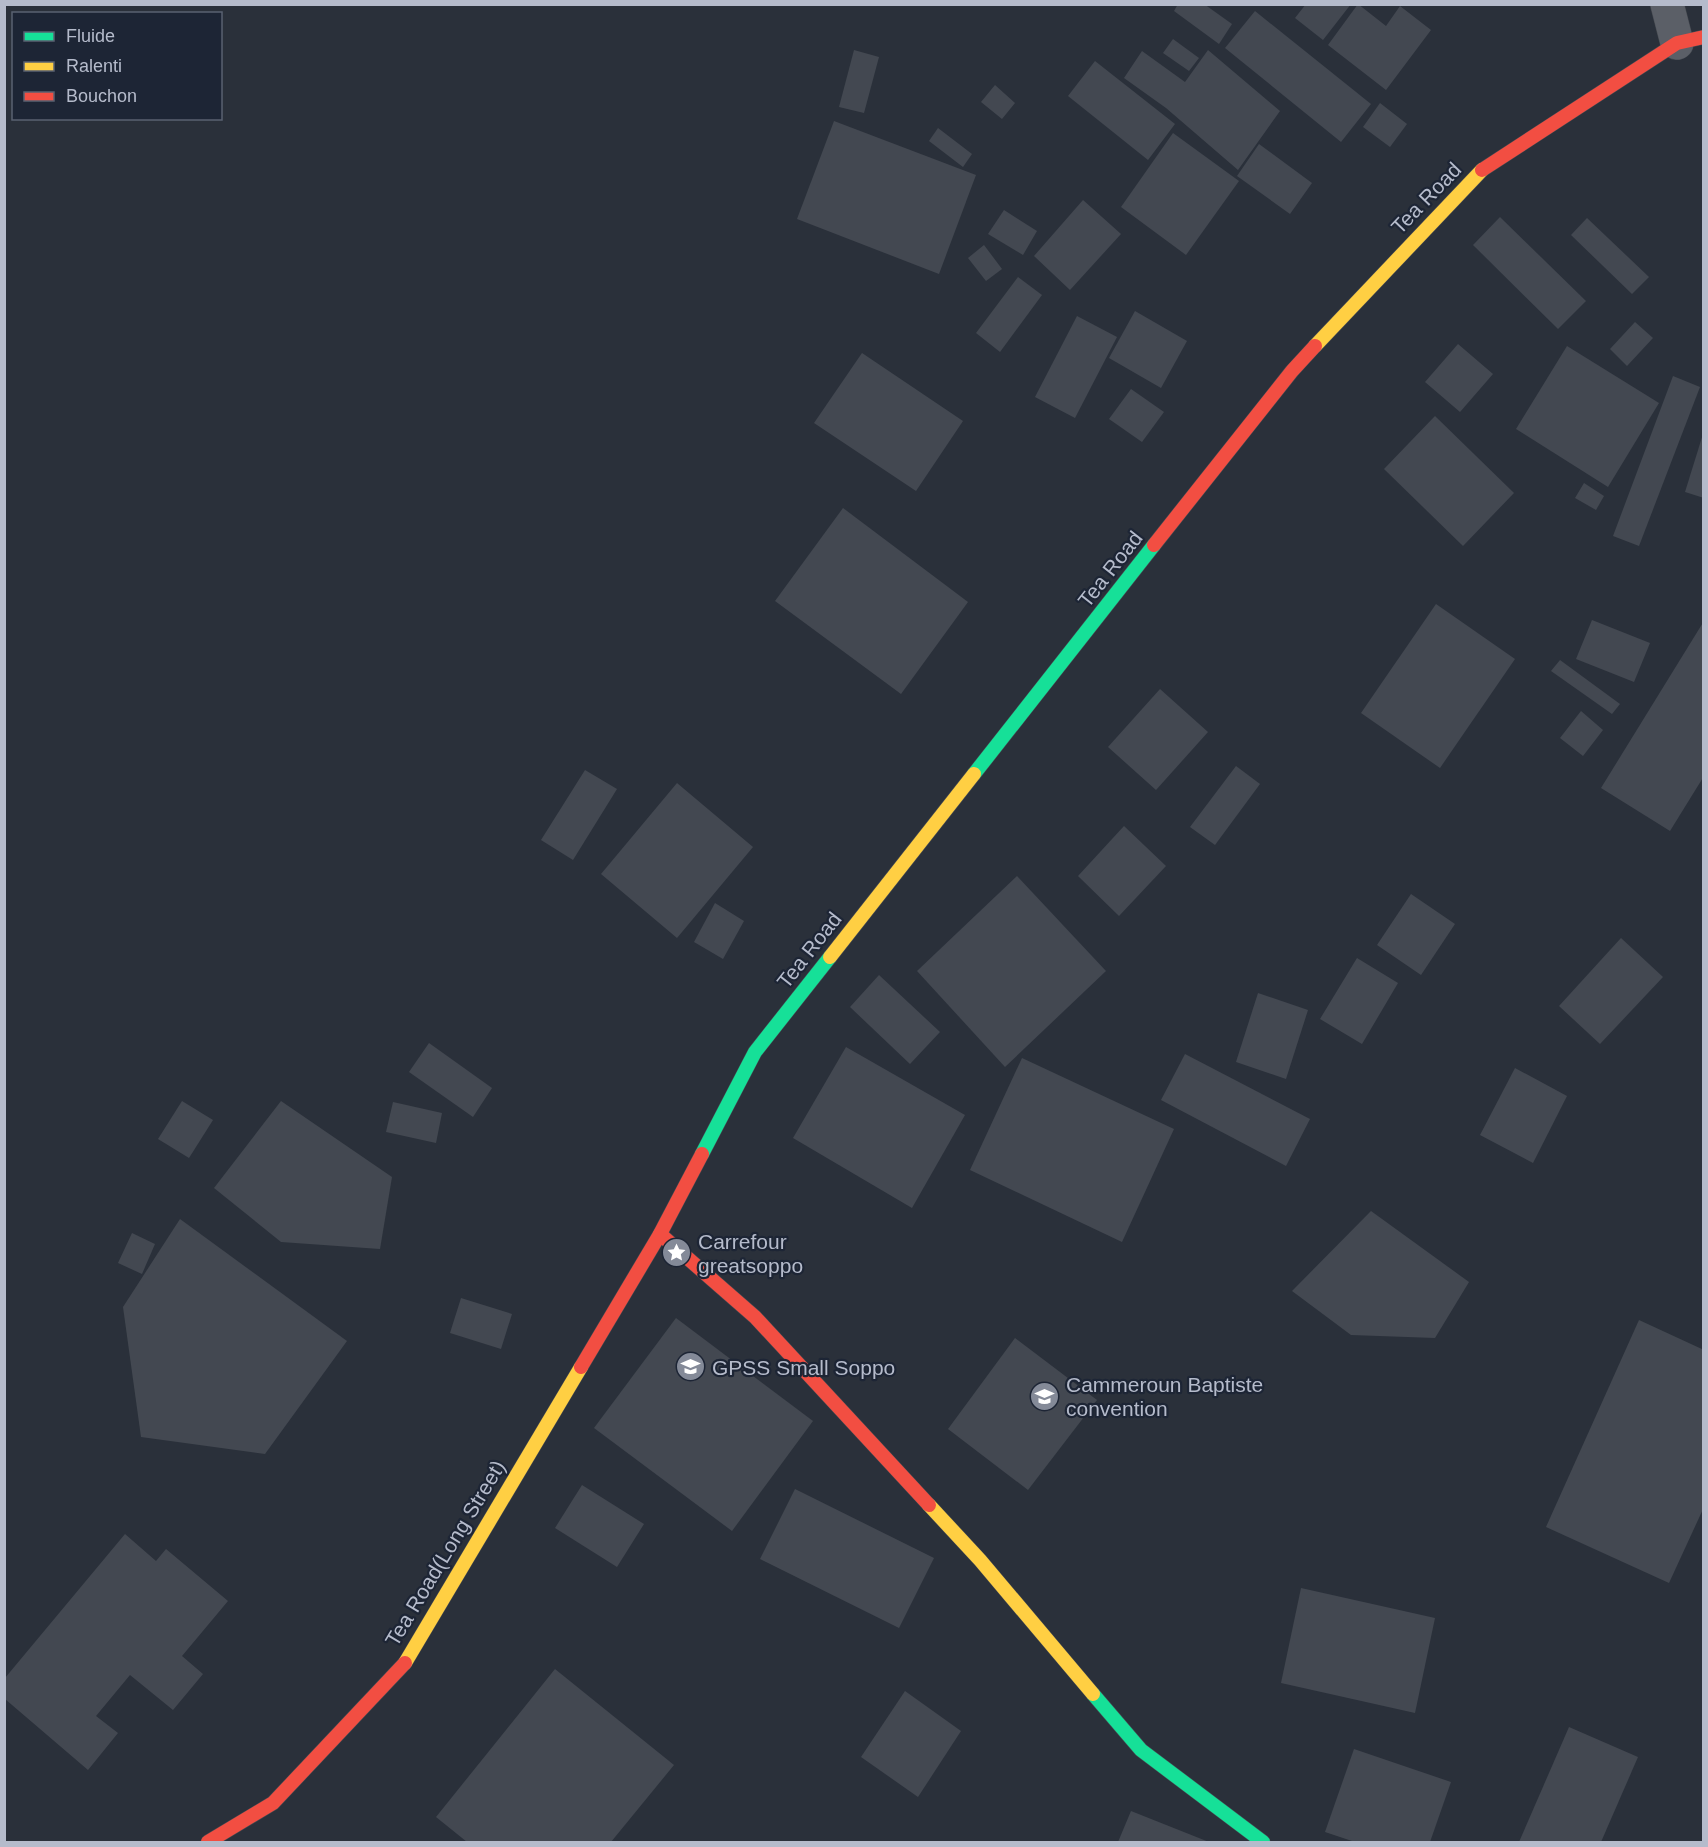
<svg xmlns="http://www.w3.org/2000/svg" width="1708" height="1847" viewBox="0 0 1708 1847" font-family="Arial,sans-serif">
<style>
.building{fill:#434851}
.lines{fill:none;stroke-linecap:round;stroke-linejoin:round}
.street-casing{stroke:#474b52;stroke-width:34}
.fast-casing{stroke:#474b52;stroke-width:15}
.slow-casing{stroke:#474b52;stroke-width:15}
.jam-casing{stroke:#474b52;stroke-width:15}
.street{stroke:#5b5f67;stroke-width:33}
.fast{stroke:#16e098;stroke-width:14}
.slow{stroke:#ffcf43;stroke-width:14}
.jam{stroke:#f24e42;stroke-width:14}
.labels{text-anchor:middle;dominant-baseline:central;stroke-width:4.5;stroke-linejoin:round;paint-order:stroke}
.street-label{font-size:21px;fill:#b5bbcb;stroke:#1d2535}
.poi-label{font-size:21px;fill:#b5bbcb;stroke:#1d2535;text-anchor:start}
</style>
<rect width="100%" height="100%" fill="#2a303a"/>
<g class="building">
<polygon points="1178,4 1204,4 1232,24 1219,44 1174,11"/>
<polygon points="1306,4 1351,4 1323,40 1295,18"/>
<polygon points="1358,4 1386,26 1400,6 1431,30 1386,90 1328,45"/>
<polygon points="1255,11 1371,104 1341,142 1225,48"/>
<polygon points="1173,39 1199,58 1189,71 1163,53"/>
<polygon points="854,50 879,57 864,113 839,107"/>
<polygon points="1208,50 1280,111 1238,170 1166,108 1124,78 1142,51 1185,82"/>
<polygon points="1095,61 1175,124 1148,160 1068,96"/>
<polygon points="995,85 1015,103 1002,119 981,102"/>
<polygon points="1380,103 1407,124 1390,147 1363,127"/>
<polygon points="834,121 976,175 939,274 797,219"/>
<polygon points="938,128 972,154 963,167 929,141"/>
<polygon points="1173,133 1239,181 1186,255 1121,207"/>
<polygon points="1259,144 1312,183 1290,214 1237,176"/>
<polygon points="1083,200 1121,234 1070,290 1034,256"/>
<polygon points="1004,210 1037,231 1023,255 988,234"/>
<polygon points="1500,217 1586,301 1558,329 1473,245"/>
<polygon points="1587,218 1649,277 1632,294 1571,235"/>
<polygon points="984,245 1002,269 986,281 968,258"/>
<polygon points="1018,277 1042,295 1000,352 976,333"/>
<polygon points="1135,311 1187,341 1161,388 1109,358"/>
<polygon points="1077,316 1117,337 1075,418 1035,397"/>
<polygon points="1635,322 1653,338 1627,366 1610,349"/>
<polygon points="1458,344 1493,374 1460,412 1425,382"/>
<polygon points="1567,346 1659,403 1608,487 1516,429"/>
<polygon points="862,353 963,421 916,491 814,423"/>
<polygon points="1673,376 1700,387 1639,546 1613,536"/>
<polygon points="1131,389 1164,412 1142,442 1109,419"/>
<polygon points="1435,416 1514,493 1463,546 1384,469"/>
<polygon points="1703,434 1704,434 1704,498 1685,492"/>
<polygon points="1584,483 1604,496 1596,510 1575,498"/>
<polygon points="843,508 968,602 901,694 775,601"/>
<polygon points="1436,604 1515,659 1440,768 1361,713"/>
<polygon points="1592,620 1650,643 1634,682 1576,659"/>
<polygon points="1704,621 1704,776 1670,831 1601,788"/>
<polygon points="1560,660 1620,704 1612,714 1551,671"/>
<polygon points="1160,689 1208,732 1156,790 1108,747"/>
<polygon points="1581,711 1603,730 1583,756 1560,738"/>
<polygon points="1236,766 1260,784 1215,845 1190,827"/>
<polygon points="585,770 617,789 573,860 541,840"/>
<polygon points="677,783 753,847 677,938 601,874"/>
<polygon points="1124,826 1166,866 1119,916 1078,876"/>
<polygon points="1017,876 1106,971 1005,1067 917,971"/>
<polygon points="1411,894 1455,924 1421,975 1377,945"/>
<polygon points="715,903 744,921 723,959 694,942"/>
<polygon points="1621,938 1663,977 1600,1044 1559,1006"/>
<polygon points="1357,958 1398,983 1362,1044 1320,1019"/>
<polygon points="879,975 940,1032 910,1064 850,1007"/>
<polygon points="1258,993 1308,1010 1286,1079 1236,1062"/>
<polygon points="429,1043 492,1088 473,1117 409,1072"/>
<polygon points="846,1047 965,1115 912,1208 793,1138"/>
<polygon points="1185,1054 1310,1119 1286,1166 1161,1100"/>
<polygon points="1022,1058 1174,1129 1122,1242 970,1170"/>
<polygon points="1515,1068 1567,1096 1533,1163 1480,1135"/>
<polygon points="182,1101 213,1120 189,1158 158,1139"/>
<polygon points="281,1101 392,1177 380,1249 281,1242 214,1188"/>
<polygon points="393,1102 442,1113 436,1143 386,1132"/>
<polygon points="1371,1211 1469,1282 1435,1338 1351,1335 1292,1291"/>
<polygon points="180,1219 347,1341 265,1454 141,1437 123,1307"/>
<polygon points="132,1233 155,1244 142,1274 118,1263"/>
<polygon points="461,1298 512,1314 501,1349 450,1333"/>
<polygon points="676,1318 813,1421 732,1531 594,1428"/>
<polygon points="1639,1320 1704,1350 1704,1507 1669,1583 1546,1527"/>
<polygon points="1015,1338 1097,1400 1028,1490 948,1429"/>
<polygon points="582,1485 644,1524 617,1567 555,1528"/>
<polygon points="795,1489 934,1558 899,1628 760,1559"/>
<polygon points="125,1534 156,1561 166,1549 228,1601 182,1656 203,1674 173,1710 130,1675 96,1716 118,1733 88,1770 5,1699 5,1678"/>
<polygon points="1301,1588 1435,1618 1415,1713 1281,1683"/>
<polygon points="555,1669 674,1765 611,1842 467,1842 436,1817"/>
<polygon points="905,1691 961,1731 918,1797 861,1757"/>
<polygon points="1569,1727 1638,1757 1601,1842 1519,1842"/>
<polygon points="1354,1749 1451,1782 1430,1842 1355,1842 1325,1832"/>
<polygon points="1131,1811 1209,1842 1118,1842"/>
</g>
<g class="lines">
<defs>
<polyline id="street" points="1667,4 1677,43"/>
<g id="fast">
<polyline points="974,774 1154,545"/>
<polyline points="702,1154 755,1052 830,957"/>
<polyline points="1093,1694 1141,1750 1263,1842"/>
</g>
<g id="slow">
<polyline points="1315,346 1482,170"/>
<polyline points="830,957 974,774"/>
<polyline points="929,1505 980,1560 1093,1694"/>
<polyline points="405,1663 581,1367"/>
</g>
<g id="jam">
<polyline points="1482,170 1677,43 1704,37"/>
<polyline points="1154,545 1292,371 1315,346"/>
<polyline points="660,1234 755,1317 929,1505"/>
<polyline points="581,1367 660,1234 702,1154"/>
<polyline points="208,1842 273,1803 405,1663"/>
</g>
</defs>
<use href="#street" class="street-casing"/>
<use href="#fast" class="fast-casing"/>
<use href="#slow" class="slow-casing"/>
<use href="#jam" class="jam-casing"/>
<use href="#street" class="street"/>
<use href="#fast" class="fast"/>
<use href="#slow" class="slow"/>
<use href="#jam" class="jam"/>
</g>
<defs>
<symbol id="sight-disc" viewBox="-11 -11 22 22"><circle r="9.5" fill="#848a98" stroke="#1d2535"/><path d="M0-6L1.8-2.2L6-1.7L2.9 1.2L3.7 5.4L0 3.3L-3.7 5.4L-2.9 1.2L-6-1.7L-1.8-2.2Z" fill="#fff"/></symbol>
<symbol id="school-disc" viewBox="-11 -11 22 22"><circle r="9.5" fill="#848a98" stroke="#1d2535"/><path d="M0-5L7-2L0 1L-7-2ZM-4 1L0 2.5L4 1V4Q0 6-4 4Z" fill="#fff"/></symbol>
</defs>
<g fill-rule="evenodd">
<use href="#sight-disc" x="660" y="1236" width="33" height="33"/>
<use href="#school-disc" x="674" y="1350" width="33" height="33"/>
<use href="#school-disc" x="1028" y="1380" width="33" height="33"/>
</g>
<g class="labels">
<g class="street-label">
<text transform="translate(1426 198) rotate(-46)">Tea Road</text>
<text transform="translate(1110 569) rotate(-52)">Tea Road</text>
<text transform="translate(809 950) rotate(-52)">Tea Road</text>
<text transform="translate(445 1553) rotate(-59)">Tea Road(Long Street)</text>
</g>
<g class="poi-label">
<text x="698" y="1241">Carrefour<tspan x="698" dy="24">greatsoppo</tspan></text>
<text x="712" y="1367">GPSS Small Soppo</text>
<text x="1066" y="1384">Cammeroun Baptiste<tspan x="1066" dy="24">convention</tspan></text>
</g>
</g>
<rect width="1708" height="1847" fill="none" stroke="#b5bbcb" stroke-width="12"/>
<rect x="12" y="12" width="210" height="108" fill="#1d2535" stroke="#5a6171" stroke-width="1.5"/>
<rect x="24" y="32" width="30" height="9" fill="#16e098" stroke="#5a6171" stroke-width="1.5"/>
<text x="66" y="42" font-size="18" fill="#b5bbcb">Fluide</text>
<rect x="24" y="62" width="30" height="9" fill="#ffcf43" stroke="#5a6171" stroke-width="1.5"/>
<text x="66" y="72" font-size="18" fill="#b5bbcb">Ralenti</text>
<rect x="24" y="92" width="30" height="9" fill="#f24e42" stroke="#5a6171" stroke-width="1.5"/>
<text x="66" y="102" font-size="18" fill="#b5bbcb">Bouchon</text>
</svg>
